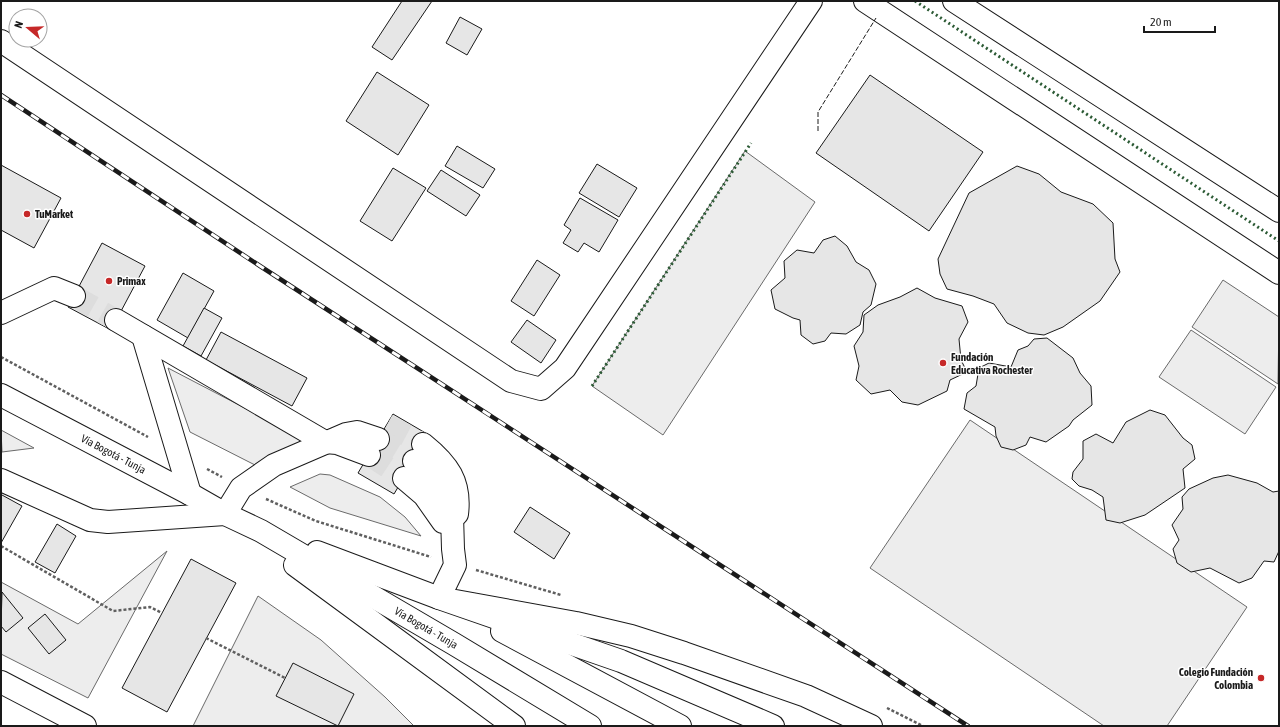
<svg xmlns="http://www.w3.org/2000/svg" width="1280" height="727" viewBox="0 0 1280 727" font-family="'Asap Condensed',sans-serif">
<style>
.built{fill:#ededed;stroke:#6a6a6a}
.building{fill:#e6e6e6;stroke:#1a1a1a}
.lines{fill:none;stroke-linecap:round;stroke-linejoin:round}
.minor-tunnel{stroke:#ddd;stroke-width:22;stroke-dasharray:22 11;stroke-linecap:butt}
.minor-casing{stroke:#1a1a1a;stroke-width:24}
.highway-casing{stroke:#1a1a1a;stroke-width:24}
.path{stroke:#5f5f5f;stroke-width:2.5;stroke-dasharray:3 2;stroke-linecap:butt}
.minor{stroke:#fff;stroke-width:22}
.highway{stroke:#fff;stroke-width:22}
.rail-casing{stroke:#1a1a1a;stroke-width:4.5}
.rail{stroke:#fff;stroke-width:3;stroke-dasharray:9;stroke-linecap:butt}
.hedge{stroke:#2b5a34;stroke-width:3;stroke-dasharray:2 3;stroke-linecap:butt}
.fence{stroke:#1a1a1a;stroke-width:1;stroke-dasharray:5 2;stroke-linecap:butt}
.poi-dot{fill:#c62828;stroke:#fff;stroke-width:1.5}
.labels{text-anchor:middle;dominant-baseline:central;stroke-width:3;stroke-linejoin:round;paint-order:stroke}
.poi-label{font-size:11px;font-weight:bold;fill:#1a1a1a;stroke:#fff;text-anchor:start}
.street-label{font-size:11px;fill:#1a1a1a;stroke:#fff}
</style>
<rect width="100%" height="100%" fill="#fff"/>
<g class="built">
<polygon points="745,151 815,202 663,435 592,386"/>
<polygon points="1223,280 1279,317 1278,384 1192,327"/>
<polygon points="1191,330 1276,387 1245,434 1159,377"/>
<polygon points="168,368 310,442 255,465 190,432"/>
<polygon points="970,420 1247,607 1167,726 1104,726 870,568"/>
<polygon points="1,430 34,448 2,452"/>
<polygon points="320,474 330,475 380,497 405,517 421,536 330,508 290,487"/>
<polygon points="167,551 88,698 1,654 1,582 78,624"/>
<polygon points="258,596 321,640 385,697 414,726 193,726"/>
</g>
<g class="building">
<polygon points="402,1 432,1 392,60 372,47"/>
<polygon points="460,17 482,29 467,55 446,43"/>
<polygon points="377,72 429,105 398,155 346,121"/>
<polygon points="870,75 983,152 929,231 816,153"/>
<polygon points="457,146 495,169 483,188 445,166"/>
<polygon points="597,164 637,188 619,217 579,193"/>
<polygon points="1,165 61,198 34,248 1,230"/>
<polygon points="1017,166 1039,174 1061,192 1093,204 1113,223 1115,259 1120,272 1100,301 1063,327 1044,335 1028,333 1007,323 994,304 973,296 947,289 940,274 938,259 969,193"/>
<polygon points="393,168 426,188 392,241 360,221"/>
<polygon points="441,170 480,195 466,216 427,191"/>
<polygon points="580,198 618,220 599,252 584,243 578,252 563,243 571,230 564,225"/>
<polygon points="835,236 847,246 856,262 869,270 876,284 871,305 863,312 860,325 846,334 831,333 825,341 813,344 801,335 800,320 793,318 775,309 771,290 785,278 784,261 797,250 814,253 823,240"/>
<polygon points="102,243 145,266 111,330 68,307"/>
<polygon points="537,260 560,275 534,316 511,301"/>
<polygon points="183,273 214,291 188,338 157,320"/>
<polygon points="917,288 935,298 962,306 968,322 959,339 961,360 967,372 950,380 947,391 918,405 902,402 890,390 871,394 856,380 859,366 854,346 863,332 864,315 878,305 900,297"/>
<polygon points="204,308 222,318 201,356 183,346"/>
<polygon points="527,320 556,340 541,363 511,342"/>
<polygon points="221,332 307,378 292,406 206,360"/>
<polygon points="1047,338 1073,358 1080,373 1091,386 1092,405 1073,420 1069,426 1046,442 1030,437 1026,445 1013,450 1001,447 996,436 995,427 964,409 967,393 976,386 979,368 989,363 1011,367 1018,350 1028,346 1034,339"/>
<polygon points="1150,410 1165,415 1183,438 1192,445 1195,459 1183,469 1185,488 1145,515 1120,523 1106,520 1103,497 1092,490 1079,486 1072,479 1073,472 1083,459 1083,441 1096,434 1113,443 1126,422"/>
<polygon points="393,414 429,435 394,494 358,473"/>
<polygon points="1228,475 1257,483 1273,492 1279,491 1279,551 1274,562 1264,561 1252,578 1239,583 1210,568 1191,572 1177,563 1173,549 1179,540 1172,525 1183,509 1182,497 1189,489 1213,478"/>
<polygon points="2,495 22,506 1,543 1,496"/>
<polygon points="530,507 570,533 554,559 514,532"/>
<polygon points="57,524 76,536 55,573 35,562"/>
<polygon points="191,559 236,583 167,712 122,688"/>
<polygon points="2,592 23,618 6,632 1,626"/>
<polygon points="45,614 66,640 49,654 28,628"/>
<polygon points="293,663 354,694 338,726 276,696"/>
</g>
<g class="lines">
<g class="minor-tunnel">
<polyline points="74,296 116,320"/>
<polyline points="387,425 423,444"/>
<polyline points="378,439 414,461"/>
<polyline points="369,455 404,478"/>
</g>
<defs>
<g id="minor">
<polyline points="865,1 1279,273"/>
<polyline points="954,1 1279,211"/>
<polyline points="1,41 511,381 541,389 565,368 811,1"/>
<polyline points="1,313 54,288 74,296"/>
<polyline points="116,320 325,442 337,443 369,455"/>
<polyline points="143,336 190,494"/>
<path d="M 423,444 C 448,464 461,482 457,514"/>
<polyline points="414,461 431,477 445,496 452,515 453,549 455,565 439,598 576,623 631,636 684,653 806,696 871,726"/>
<polyline points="404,478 424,495 443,522"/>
<polyline points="1,480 90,520 108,522 225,514 241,488 274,465 346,434 357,432 378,439"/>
</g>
<g id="highway">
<path id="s1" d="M 1,395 L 190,494 L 225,514 L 261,531 L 454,644 L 590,726"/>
<polyline points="317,552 439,598 621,661 773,726"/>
<polyline points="295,565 514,726"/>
<polyline points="502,631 680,726"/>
<polyline points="1,682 85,726"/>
</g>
</defs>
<use href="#minor" class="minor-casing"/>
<use href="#highway" class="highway-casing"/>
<g class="path">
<polyline points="1,357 148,437"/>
<polyline points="207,469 222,477"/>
<polyline points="266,499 316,521 431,557"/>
<polyline points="1,546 113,611 150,607 162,613"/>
<polyline points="476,570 561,595"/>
<polyline points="206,638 285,678"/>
<polyline points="887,708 923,726"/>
</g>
<use href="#minor" class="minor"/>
<use href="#highway" class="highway"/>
<defs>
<polyline id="rail" points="1,95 260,266 968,726"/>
</defs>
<use href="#rail" class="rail-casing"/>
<use href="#rail" class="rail"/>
<g class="hedge">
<polyline points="915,1 1279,241"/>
<polyline points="592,386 751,143"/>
</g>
<polyline class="fence" points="818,131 818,112 876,18"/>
</g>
<g class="poi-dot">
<circle cx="27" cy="214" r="4"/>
<circle cx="109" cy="281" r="4"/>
<circle cx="943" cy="363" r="4"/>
<circle cx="1261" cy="678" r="4"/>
</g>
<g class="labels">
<g class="poi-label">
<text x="35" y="214">TuMarket</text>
<text x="117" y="281">Primax</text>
<text x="951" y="357">Fundación<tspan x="951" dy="13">Educativa Rochester</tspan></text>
<text x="1253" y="672" text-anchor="end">Colegio Fundación<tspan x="1253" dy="13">Colombia</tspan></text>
</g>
<g class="street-label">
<text stroke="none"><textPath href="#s1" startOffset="127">Vía Bogotá - Tunja</textPath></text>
<text stroke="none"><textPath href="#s1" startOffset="485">Vía Bogotá - Tunja</textPath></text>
</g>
</g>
<rect width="1280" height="727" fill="none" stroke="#1a1a1a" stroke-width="4"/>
<g transform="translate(28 28) rotate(289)"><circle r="19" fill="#ffffff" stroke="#a3a3a3"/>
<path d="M0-3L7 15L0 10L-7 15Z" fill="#c62828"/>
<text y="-6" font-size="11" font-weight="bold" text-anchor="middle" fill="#1a1a1a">N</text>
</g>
<path d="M1144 26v6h71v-6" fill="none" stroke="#1a1a1a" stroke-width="2"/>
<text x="1150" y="26" font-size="12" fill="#1a1a1a" stroke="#ffffff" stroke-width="3" paint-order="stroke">20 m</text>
</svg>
